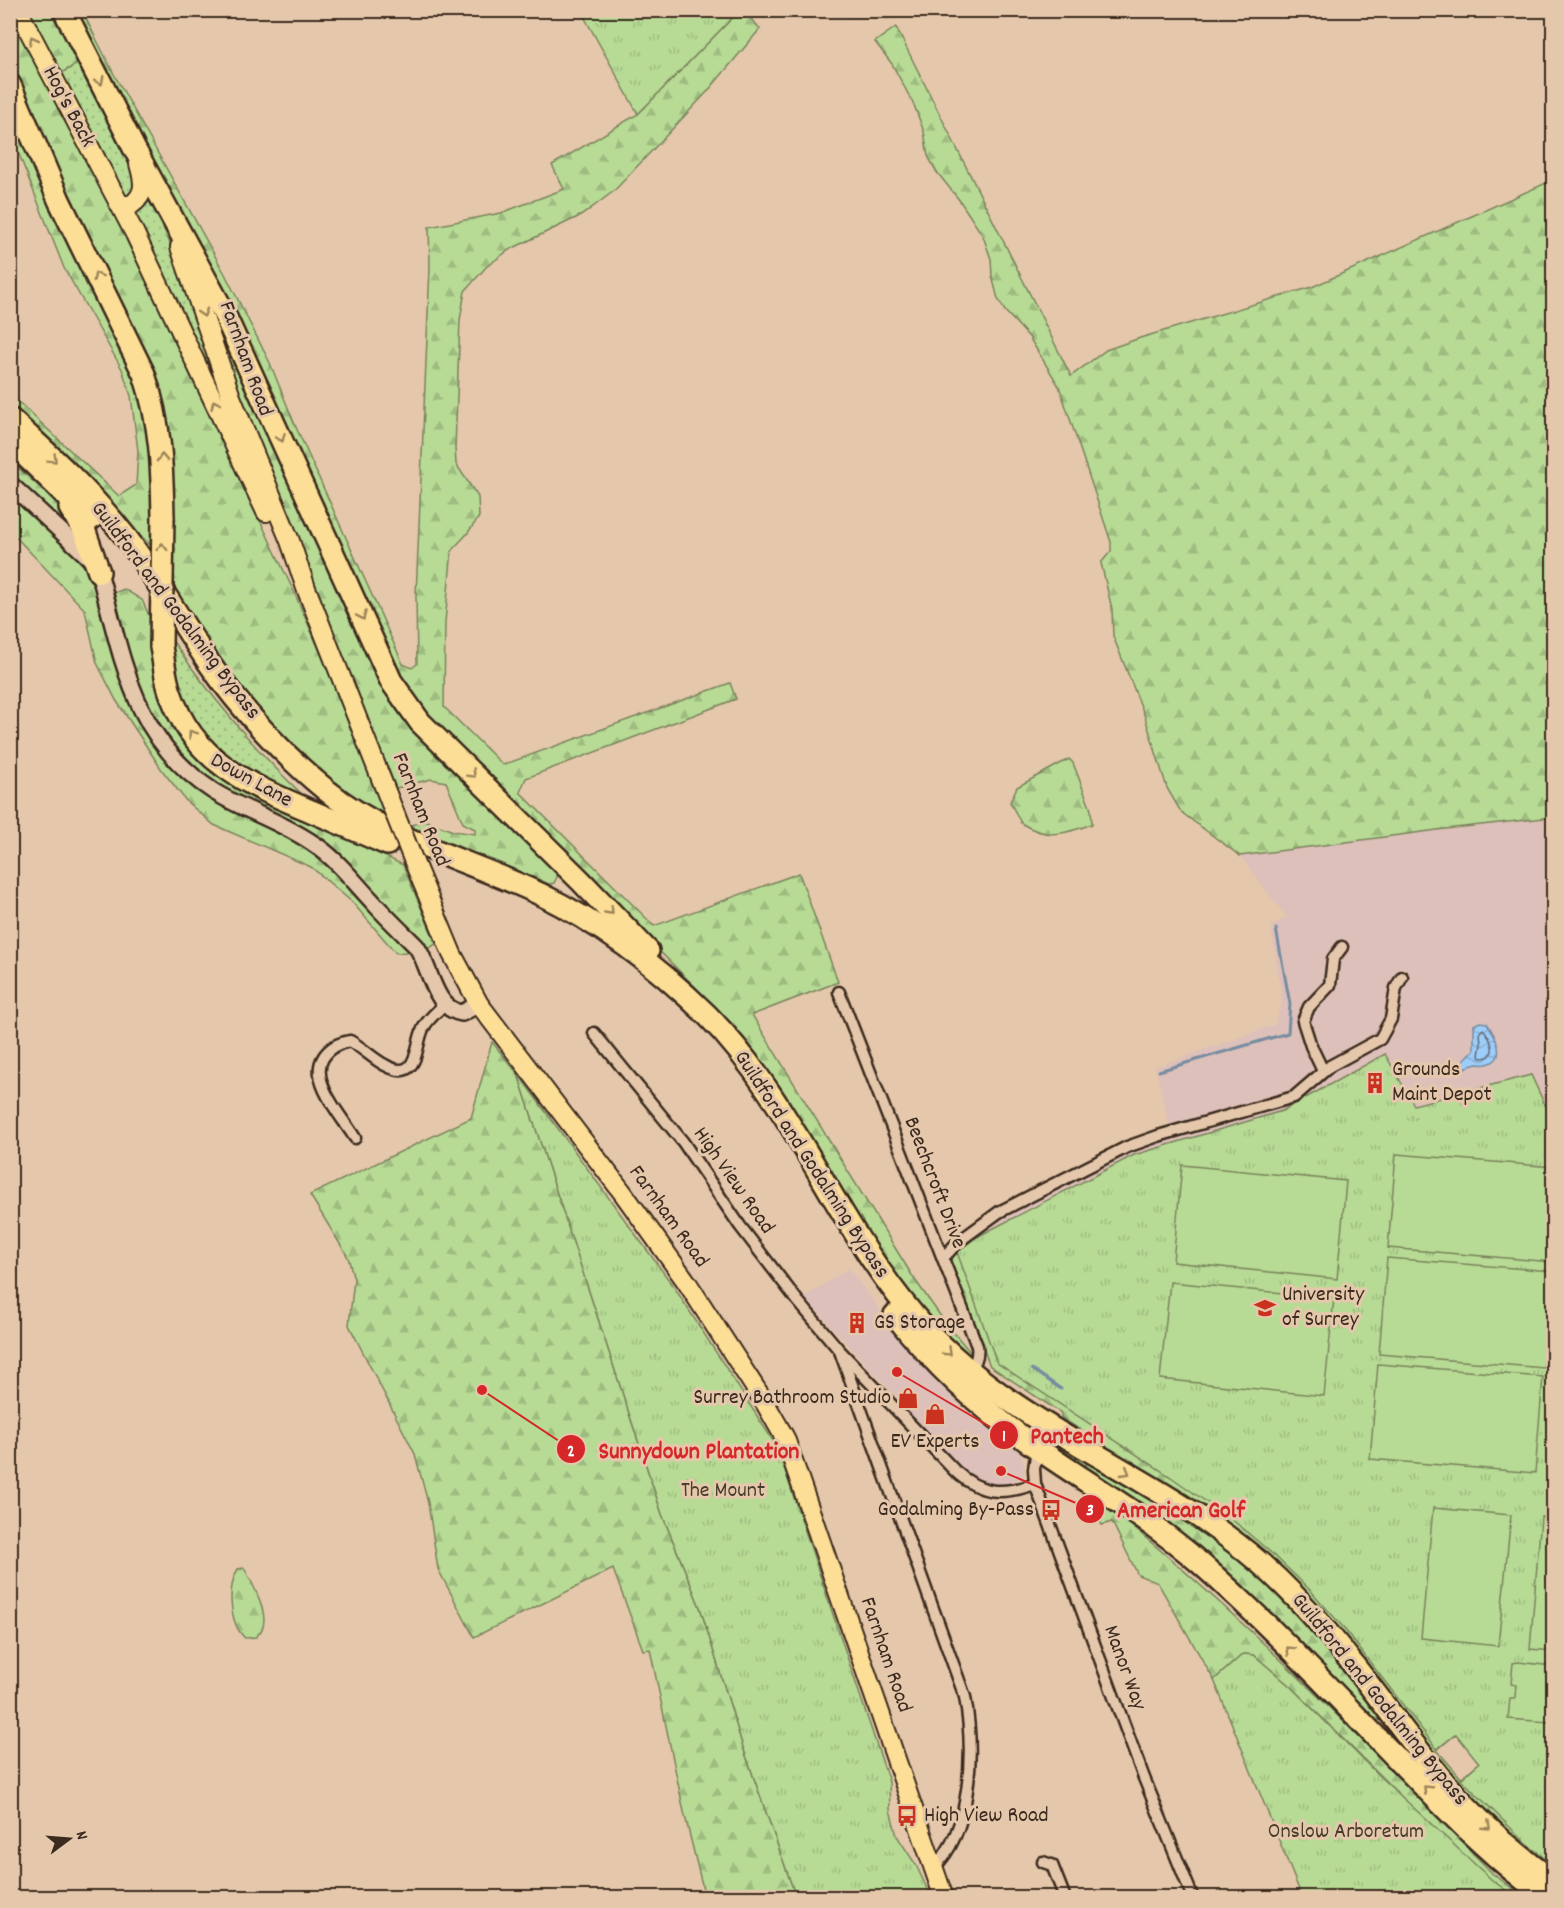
<svg xmlns="http://www.w3.org/2000/svg" width="1564" height="1908" viewBox="0 0 1564 1908" font-family="Dekko,sans-serif">
<style>
.built{fill:#ddc0b9}
.grass{fill:url(#grass-dots);stroke:#79825a;stroke-width:1.5}
.forest{fill:url(#forest-firs);stroke:#79825a;stroke-width:1.5}
.park{fill:url(#park-tufts);stroke:#79825a;stroke-width:1.5}
.pitch{fill:#b7db95;stroke:#79825a;stroke-width:1.5}
.water{fill:url(#water-waves);stroke:#768ca1;stroke-width:1.5}
.lines{fill:none;stroke-linecap:round;stroke-linejoin:round}
.shore{stroke:#626b76;stroke-width:1.5}
.stream{stroke:#768ca1;stroke-width:3}
.street-casing{stroke:#3b2a1e;stroke-width:15}
.secondary-casing{stroke:#3b2a1e;stroke-width:20}
.primary-casing{stroke:#3b2a1e;stroke-width:22}
.highway-casing{stroke:#3b2a1e;stroke-width:26}
.street{stroke:#e5c8ac;stroke-width:10}
.secondary{stroke:#e5c8ac;stroke-width:15}
.primary{stroke:#fdde96;stroke-width:18}
.highway{stroke:#fdde96;stroke-width:21}
.primary-bridge-casing{stroke:#3b2a1e;stroke-width:22;stroke-linecap:butt}
.highway-bridge-casing{stroke:#3b2a1e;stroke-width:26;stroke-linecap:butt}
.primary-bridge{stroke:#fdde96;stroke-width:18}
.highway-bridge{stroke:#fdde96;stroke-width:21}
.oneway{stroke:#9c845a}
.labels{text-anchor:middle;dominant-baseline:central;stroke-width:6;stroke-linejoin:round;paint-order:stroke}
.street-label{font-size:22px;fill:#3b2a1e;stroke:#e5c8ac}
.poi-label{font-size:22px;fill:#3b2a1e;stroke:#e5c8ac;text-anchor:start}
.park-label{font-size:22px;fill:#473c2a;stroke:#e5c8ac}
.leader{fill:none;stroke:#d62828;stroke-width:2}
.callout-dot{fill:#d62828;stroke:#e5c8ac;stroke-width:2}
.mark-label{font-size:18px;text-anchor:middle;font-weight:bold;fill:#fff}
.callout-label{font-size:24px;text-anchor:middle;font-weight:bold;fill:#d62828;stroke:#e5c8ac;stroke-width:6;stroke-linejoin:round;paint-order:stroke}
</style>
<defs>
<pattern id="grass-dots" width="8" height="8" patternUnits="userSpaceOnUse" patternTransform="scale(1.5)"><rect width="8" height="8" fill="#b7db95"/><path d="M2 2h.1M6 6h.1" fill="none" stroke="#9ebc80" stroke-width="1.8" stroke-linecap="round"/></pattern>
<pattern id="forest-firs" width="22" height="20" patternUnits="userSpaceOnUse" patternTransform="scale(1.5)"><rect width="22" height="20" fill="#b7db95"/><path d="M5 1l3.5 6h-7zM16 11l3.5 6h-7z" fill="#9ebc80"/></pattern>
<pattern id="park-tufts" width="24" height="20" patternUnits="userSpaceOnUse" patternTransform="scale(1.5)"><rect width="24" height="20" fill="#b7db95"/><path d="M3 7l-1-3M5 7V3M7 7l1-3M15 17l-1-3M17 17v-4M19 17l1-3" fill="none" stroke="#9ebc80"/></pattern>
<pattern id="water-waves" width="16" height="10" patternUnits="userSpaceOnUse" patternTransform="scale(1.5)"><rect width="16" height="10" fill="#9dcdf9"/><path d="M0 5q4-4 8 0t8 0" fill="none" stroke="#88b0d5"/></pattern>
</defs>
<rect width="100%" height="100%" fill="#e5c8ac"/>
<filter id="ink" filterUnits="userSpaceOnUse"><feTurbulence type="fractalNoise" baseFrequency=".0167" numOctaves="2"/><feDisplacementMap in="SourceGraphic" scale="12" xChannelSelector="R" yChannelSelector="G"/><feConvolveMatrix kernelMatrix="1 2 1 2 8 2 1 2 1" color-interpolation-filters="sRGB"/></filter>
<g filter="url(#ink)">
<g class="built">
<polygon points="1553,817 1553,1865 1461,1779 1479,1763 1456,1734 1342,1626 1276,1557 997,1363 952,1237 1132,1146 1171,1133 1155,1067 1274,1025 1282,1001 1271,927 1286,917 1240,856 1445,829"/>
<polygon points="849,1268 895,1330 968,1414 1020,1450 1025,1470 1023,1478 997,1487 984,1483 962,1469 912,1419 904,1406 804,1297"/>
</g>
<g class="grass">
<polygon points="77,64 136,175 137,187 125,201 56,76"/>
<polygon points="148,193 172,248 282,544 129,213"/>
<polygon points="197,281 237,363 224,370"/>
<path d="M 170,637 C 213,700 260,757 317,808 L 225,760 L 202,736 L 178,691 Z"/>
<polygon points="1014,1412 1090,1458 1083,1470 1065,1459 1012,1415"/>
</g>
<g class="forest">
<polygon points="23,11 53,11 77,64 56,76"/>
<path d="M 68,11 L 82,11 L 115,76 L 225,274 L 270,363 L 295,425 L 403,664 L 412,668 L 417,664 L 416,596 L 430,267 L 429,227 L 501,213 L 564,189 L 552,165 L 638,114 L 739,11 L 744,11 L 760,29 L 708,91 L 614,191 L 582,215 L 509,250 L 486,267 L 465,291 L 460,320 L 455,448 L 456,464 L 478,497 L 479,517 L 467,534 L 452,550 L 445,622 L 444,707 L 503,765 L 730,683 L 736,699 L 526,778 L 520,792 L 654,926 L 799,873 L 838,982 L 752,1015 L 913,1277 L 944,1321 L 971,1353 L 967,1355 C 949,1343 936,1325 922,1309 C 856,1234 819,1141 761,1060 C 752,1047 740,1034 729,1021 L 409,699 Z"/>
<polygon points="777,11 884,11 888,18"/>
<polygon points="11,14 111,206 294,592 322,656 384,813 372,814 313,767 251,701 219,660 171,584 170,470 92,249 11,63"/>
<polygon points="896,27 1071,376 1106,350 1140,338 1312,287 1553,180 1553,817 1445,829 1240,856 1181,812 1167,788 1144,714 1113,636 1112,609 1101,563 1111,551 1111,542 1059,386 1029,337 1005,311 998,299 992,276 991,259 983,236 960,201 936,171 928,156 924,132 914,105 892,64 875,42"/>
<polygon points="10,100 144,397 154,476 150,545 71,463 11,407 11,395 119,496 136,485 138,451 131,396 122,369 64,268 11,134"/>
<polygon points="237,363 360,624 452,766 556,873 557,877 554,883 549,884 414,828 412,825 427,821 453,831 475,834 475,829 463,823 446,782 431,779 396,788 224,370"/>
<path d="M 11,462 C 22,472 68,509 69,523 C 69,528 63,535 61,540 L 86,569 L 99,599 L 124,589 L 142,600 L 151,620 L 152,659 L 159,684 L 173,718 L 301,815 L 403,865 L 436,944 L 426,950 L 396,953 L 352,902 L 311,867 L 214,825 L 187,802 L 162,770 L 116,700 L 97,663 L 85,610 L 11,532 Z"/>
<path d="M 1069,759 L 1073,763 L 1091,810 L 1092,824 C 1065,834 1047,840 1021,823 L 1010,802 L 1017,787 Z"/>
<polygon points="492,1042 518,1074 662,1514 700,1607 743,1747 796,1897 705,1897 684,1812 650,1649 643,1650 613,1569 474,1637 438,1569 428,1503 415,1454 349,1325 354,1279 348,1257 310,1195 471,1118"/>
<polygon points="959,1251 1221,1496 1456,1734 1437,1750 1461,1778 1479,1763 1553,1856 1553,1872 1525,1850 1466,1792 1429,1747 1341,1631 1294,1580 1259,1549 1212,1513 1124,1459 1061,1417 1061,1413 990,1366 949,1259"/>
<polygon points="1090,1458 1214,1537 1287,1598 1388,1720 1368,1720 1083,1470"/>
<path d="M 1107,1506 C 1246,1617 1369,1747 1493,1874 L 1524,1897 L 1502,1897 L 1291,1687 L 1254,1655 L 1243,1654 L 1214,1680 L 1158,1583 L 1138,1575 L 1112,1522 L 1102,1525 L 1099,1519 Z"/>
<path d="M 244,1568 C 252,1582 270,1614 262,1629 C 261,1632 258,1634 256,1637 L 245,1638 C 229,1623 227,1587 238,1569 Z"/>
</g>
<g class="park">
<polygon points="581,11 739,11 638,114"/>
<polygon points="1385,1054 1414,1105 1531,1075 1545,1105 1554,1107 1553,1865 1527,1844 1461,1779 1479,1763 1456,1734 1437,1749 1342,1626 1311,1591 1276,1557 1235,1522 1171,1477 997,1363 957,1252 975,1238 1134,1155 1282,1111"/>
<polygon points="518,1074 674,1287 777,1447 889,1782 890,1810 897,1836 916,1865 931,1897 796,1897 743,1747 700,1607 662,1514"/>
<polygon points="1243,1654 1254,1655 1291,1687 1378,1775 1492,1880 1515,1897 1302,1897 1214,1680"/>
</g>
<g class="pitch">
<polygon points="1396,1154 1553,1167 1553,1262 1388,1248"/>
<polygon points="1182,1165 1346,1181 1337,1279 1173,1262"/>
<polygon points="1387,1258 1552,1271 1544,1368 1379,1354"/>
<polygon points="1170,1282 1334,1298 1324,1396 1160,1379"/>
<polygon points="1378,1364 1543,1377 1535,1473 1370,1459"/>
<polygon points="1433,1508 1511,1515 1498,1646 1421,1638"/>
<polygon points="1541,1517 1553,1518 1553,1651 1530,1649"/>
<polygon points="1518,1662 1553,1666 1553,1688 1548,1687 1547,1700 1552,1701 1550,1722 1508,1719 1510,1698 1515,1698 1516,1685 1511,1684 1513,1663"/>
</g>
<path class="water" d="M 1480,1022 L 1487,1023 C 1494,1034 1509,1059 1487,1064 C 1484,1065 1480,1064 1477,1064 C 1472,1065 1467,1067 1462,1069 L 1460,1067 L 1461,1063 L 1474,1050 L 1474,1025 Z"/>
<g class="lines">
<path class="shore" d="M 1483,1029 C 1491,1037 1500,1059 1480,1058 L 1479,1055 L 1481,1044 L 1480,1032 Z"/>
<g class="stream">
<polyline points="1159,1071 1288,1033 1290,1004 1276,929"/>
<polyline points="1032,1369 1061,1389"/>
</g>
<defs>
<g id="street">
<path d="M 839,992 L 977,1346 C 979,1357 974,1365 968,1374"/>
<path d="M 594,1033 L 683,1142 L 740,1226 L 797,1300 L 840,1351 L 955,1471 C 981,1495 1003,1495 1035,1484"/>
<polyline points="1323,1071 1311,1046 1303,1021 1309,1007 1330,985 1333,959 1342,947"/>
<path d="M 355,1138 C 343,1118 309,1081 323,1058 C 329,1048 338,1043 350,1041 C 363,1048 373,1059 385,1065 C 419,1084 415,1045 423,1029 C 427,1019 438,1011 445,1004"/>
<polyline points="943,1258 958,1242 999,1212 1127,1147 1158,1136 1294,1097 1330,1066 1380,1039 1391,1019 1396,988 1402,977"/>
<path d="M 841,1354 L 965,1697 C 974,1747 973,1832 933,1868"/>
<polyline points="1037,1448 1034,1469 1035,1484 1144,1778 1193,1898"/>
<polyline points="1043,1862 1052,1865 1065,1898"/>
</g>
<path id="secondary" d="M 10,484 L 93,561 L 99,572 C 123,658 132,738 213,791 C 245,811 283,822 314,844 C 337,859 353,881 372,901 C 386,917 401,931 416,946 C 431,966 433,1009 462,1013 L 479,1004"/>
<g id="primary">
<polyline points="18,10 135,234 266,512"/>
<path d="M 119,203 L 123,205 L 131,205 C 147,194 144,181 139,164"/>
<polyline points="180,247 231,397 290,541 306,588 393,809"/>
<polyline points="416,867 452,954 479,1004 623,1193 686,1281 765,1403 785,1438 944,1898"/>
</g>
<g id="highway">
<polyline points="64,10 134,148 222,309 391,681 420,722 581,881 648,951"/>
<path d="M 10,85 L 59,200 L 144,374 C 161,425 162,465 163,517"/>
<path d="M 10,419 C 51,456 91,493 125,536 C 156,576 180,621 209,663 C 239,707 285,757 326,790 C 388,841 469,860 540,894 C 602,924 658,967 707,1015 C 797,1106 838,1232 924,1327 C 1017,1430 1157,1473 1260,1563 C 1330,1624 1378,1700 1435,1771 C 1469,1813 1510,1850 1554,1882"/>
<polyline points="10,441 91,519"/>
<polyline points="70,508 85,532 99,572"/>
<path d="M 161,647 C 164,662 165,678 170,692 C 193,762 249,785 311,811 C 337,822 362,833 387,844"/>
<path d="M 895,1315 C 935,1366 984,1411 1037,1448 C 1091,1486 1149,1518 1200,1563 C 1272,1626 1338,1698 1405,1767 C 1450,1813 1495,1861 1549,1898"/>
</g>
</defs>
<use href="#street" class="street-casing"/>
<use href="#secondary" class="secondary-casing"/>
<use href="#primary" class="primary-casing"/>
<use href="#highway" class="highway-casing"/>
<use href="#street" class="street"/>
<use href="#secondary" class="secondary"/>
<use href="#primary" class="primary"/>
<use href="#highway" class="highway"/>
<defs>
<polyline id="primary-bridge" points="393,809 416,867"/>
<polyline id="highway-bridge" points="161,647 163,517"/>
</defs>
<use href="#primary-bridge" class="primary-bridge-casing"/>
<use href="#highway-bridge" class="highway-bridge-casing"/>
<use href="#primary-bridge" class="primary-bridge"/>
<use href="#highway-bridge" class="highway-bridge"/>
</g>
<defs><path id="oneway-chevron" d="M-2-3.5L2.5 0L-2 3.5" fill="none" stroke-width="1.6" stroke-linecap="round" stroke-linejoin="round" transform="scale(1.5)"/></defs>
<g class="oneway">
<use href="#oneway-chevron" transform="translate(33 40) rotate(-118)"/>
<use href="#oneway-chevron" transform="translate(100 81) rotate(63)"/>
<use href="#oneway-chevron" transform="translate(97 276) rotate(-117)"/>
<use href="#oneway-chevron" transform="translate(203 313) rotate(72)"/>
<use href="#oneway-chevron" transform="translate(215 404) rotate(-116)"/>
<use href="#oneway-chevron" transform="translate(281 438) rotate(66)"/>
<use href="#oneway-chevron" transform="translate(162 458) rotate(-92)"/>
<use href="#oneway-chevron" transform="translate(53 459) rotate(45)"/>
<use href="#oneway-chevron" transform="translate(162 547) rotate(-89)"/>
<use href="#oneway-chevron" transform="translate(362 616) rotate(66)"/>
<use href="#oneway-chevron" transform="translate(192 734) rotate(-126)"/>
<use href="#oneway-chevron" transform="translate(472 774) rotate(45)"/>
<use href="#oneway-chevron" transform="translate(610 911) rotate(46)"/>
<use href="#oneway-chevron" transform="translate(948 1352) rotate(44)"/>
<use href="#oneway-chevron" transform="translate(1126 1472) rotate(31)"/>
<use href="#oneway-chevron" transform="translate(1290 1650) rotate(-135)"/>
<use href="#oneway-chevron" transform="translate(1427 1789) rotate(-135)"/>
<use href="#oneway-chevron" transform="translate(1487 1826) rotate(43)"/>
</g>
</g>
<defs>
<symbol id="building-bare" viewBox="-9 -9 18 18"><path d="M-4-6H4V6H1V3H-1V6H-4ZM-2.5-4.3h1.7v1.8h-1.7ZM.8-4.3h1.7v1.8H.8ZM-2.5-1h1.7V.8h-1.7ZM.8-1h1.7V.8H.8Z" fill="#c8321e" stroke="#e5c8ac" stroke-width="2.5" paint-order="stroke"/></symbol>
<symbol id="university-bare" viewBox="-9 -9 18 18"><path d="M0-5L7-2L0 1L-7-2ZM-4 1L0 2.5L4 1V4Q0 6-4 4Z" fill="#c8321e" stroke="#e5c8ac" stroke-width="2.5" paint-order="stroke"/></symbol>
<symbol id="shop-bare" viewBox="-9 -9 18 18"><path d="M-5-2.5h2.3a2.7 3.5 0 0 1 5.4 0H5L5.5 6h-11ZM-1.5-2.5h3a1.5 2.3 0 0 0-3 0Z" fill="#c8321e" stroke="#e5c8ac" stroke-width="2.5" paint-order="stroke"/></symbol>
<symbol id="bus-bare" viewBox="-9 -9 18 18"><path d="M-5-6H5V4H4V6H2V4H-2V6H-4V4H-5ZM-3.5-4V0h7V-4ZM-3.5 1.2v1.5H-2V1.2ZM2 1.2v1.5H3.5V1.2Z" fill="#c8321e" stroke="#e5c8ac" stroke-width="2.5" paint-order="stroke"/></symbol>
</defs>
<g fill-rule="evenodd">
<use href="#building-bare" x="1360" y="1068" width="30" height="30"/>
<use href="#university-bare" x="1250" y="1293" width="30" height="30"/>
<use href="#building-bare" x="842" y="1308" width="30" height="30"/>
<use href="#shop-bare" x="893" y="1383" width="30" height="30"/>
<use href="#shop-bare" x="920" y="1399" width="30" height="30"/>
<use href="#bus-bare" x="1036" y="1495" width="30" height="30"/>
<use href="#bus-bare" x="892" y="1801" width="30" height="30"/>
</g>
<g class="labels">
<g class="street-label">
<text transform="translate(68 107) rotate(62)">Hog's Back</text>
<text transform="translate(245 359) rotate(70)">Farnham Road</text>
<text transform="translate(175 611) rotate(53)">Guildford and Godalming Bypass</text>
<text transform="translate(251 781) rotate(29)">Down Lane</text>
<text transform="translate(420 810) rotate(68)">Farnham Road</text>
<text transform="translate(811 1165) rotate(57)">Guildford and Godalming Bypass</text>
<text transform="translate(733 1181) rotate(55)">High View Road</text>
<text transform="translate(934 1183) rotate(69)">Beechcroft Drive</text>
<text transform="translate(668 1217) rotate(54)">Farnham Road</text>
<text transform="translate(885 1655) rotate(71)">Farnham Road</text>
<text transform="translate(1124 1668) rotate(70)">Manor Way</text>
<text transform="translate(1379 1700) rotate(51)">Guildford and Godalming Bypass</text>
</g>
<g class="poi-label">
<text x="1392" y="1070">Grounds<tspan x="1392" dy="25">Maint Depot</tspan></text>
<text x="1282" y="1295">University<tspan x="1282" dy="25">of Surrey</tspan></text>
<text x="874" y="1323">GS Storage</text>
<text x="891" y="1398" text-anchor="end">Surrey Bathroom Studio</text>
<text x="935" y="1442" text-anchor="middle">EV Experts</text>
<text x="1034" y="1510" text-anchor="end">Godalming By-Pass</text>
<text x="924" y="1816">High View Road</text>
</g>
<g class="park-label">
<text x="723" y="1491">The Mount</text>
<text x="1346" y="1832">Onslow Arboretum</text>
</g>
</g>
<path class="leader" d="M897 1372L1004 1435M482 1390L571 1449M1001 1471L1090 1509"/>
<g class="callout-dot">
<circle cx="897" cy="1372" r="6"/>
<circle cx="482" cy="1390" r="6"/>
<circle cx="1001" cy="1471" r="6"/>
<circle cx="1004" cy="1435" r="15"/>
<circle cx="571" cy="1449" r="15"/>
<circle cx="1090" cy="1509" r="15"/>
</g>
<g class="mark-label">
<text x="1004" y="1441">1</text>
<text x="571" y="1456">2</text>
<text x="1090" y="1515">3</text>
</g>
<g class="callout-label">
<text x="1067" y="1443">Pantech</text>
<text x="699" y="1458">Sunnydown Plantation</text>
<text x="1181" y="1517">American Golf</text>
</g>
<rect width="1564" height="1908" fill="none" stroke="#e5c8ac" stroke-width="36"/>
<rect x="18" y="18" width="1528" height="1872" fill="none" stroke="#3b2a1e" stroke-width="2" filter="url(#ink)"/>
<g transform="translate(69 1839) rotate(74)" stroke="#e5c8ac" stroke-width="4.5" paint-order="stroke">
<path d="M0-4.5L10 22L0 15L-10 22Z" fill="#3b2a1e"/>
<text y="-9" font-size="16" font-weight="bold" text-anchor="middle" fill="#3b2a1e">N</text>
</g>
</svg>
